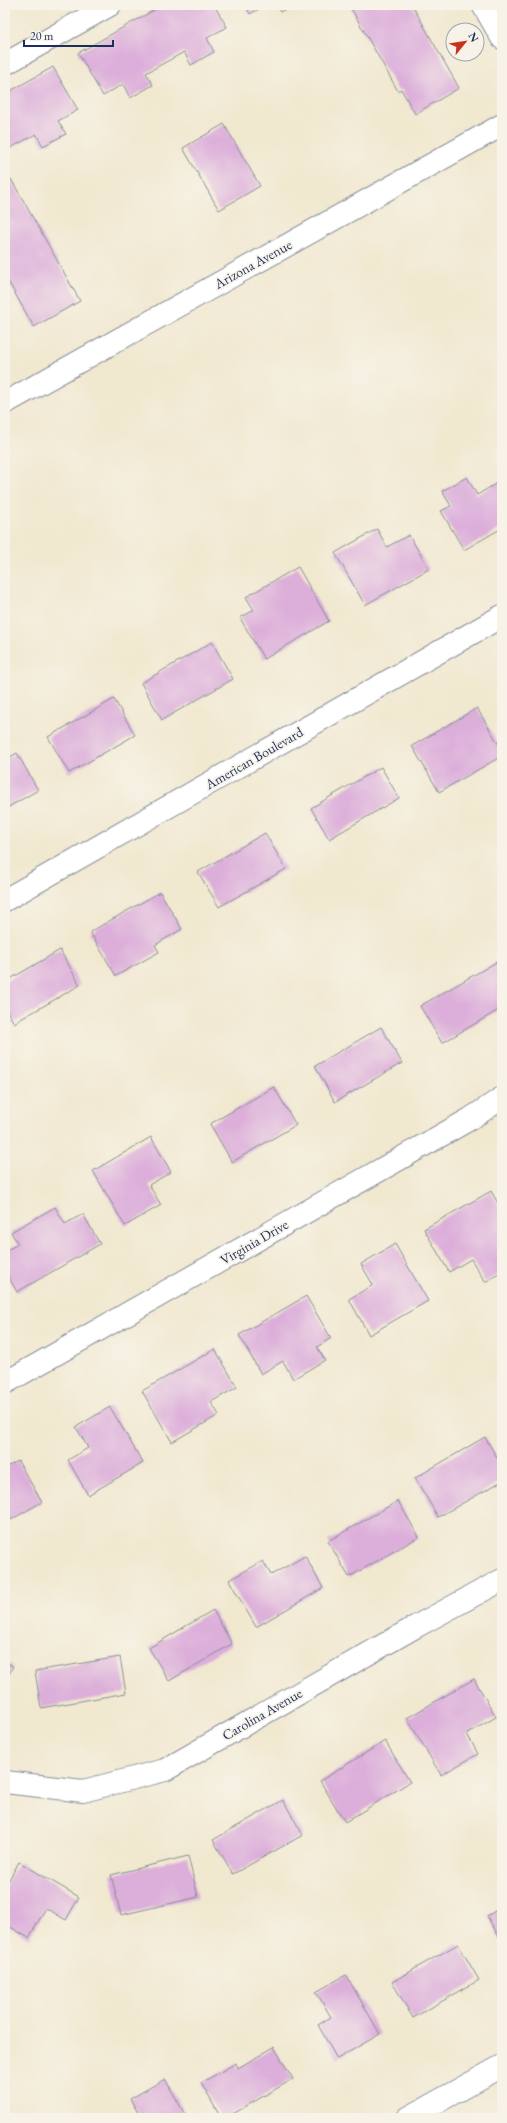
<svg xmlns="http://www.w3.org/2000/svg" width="507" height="2123" viewBox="0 0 507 2123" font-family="'EB Garamond',serif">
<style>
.building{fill:#dcaeda}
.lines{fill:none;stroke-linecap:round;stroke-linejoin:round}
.minor-casing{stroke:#868c97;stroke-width:24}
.minor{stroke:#fff;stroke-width:22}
.labels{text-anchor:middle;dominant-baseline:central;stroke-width:3.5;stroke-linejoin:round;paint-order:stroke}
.street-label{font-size:14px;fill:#1b2f5e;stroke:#f7f3e8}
</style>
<rect width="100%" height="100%" fill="#f7f3e8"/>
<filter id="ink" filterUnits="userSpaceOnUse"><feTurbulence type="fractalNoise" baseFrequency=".025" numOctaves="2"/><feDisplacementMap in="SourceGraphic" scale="8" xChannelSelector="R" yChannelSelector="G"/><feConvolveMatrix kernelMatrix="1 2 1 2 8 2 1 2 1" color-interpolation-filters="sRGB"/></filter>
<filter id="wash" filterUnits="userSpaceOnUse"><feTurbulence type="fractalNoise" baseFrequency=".012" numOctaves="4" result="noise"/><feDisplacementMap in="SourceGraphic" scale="16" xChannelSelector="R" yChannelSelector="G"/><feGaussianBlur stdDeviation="0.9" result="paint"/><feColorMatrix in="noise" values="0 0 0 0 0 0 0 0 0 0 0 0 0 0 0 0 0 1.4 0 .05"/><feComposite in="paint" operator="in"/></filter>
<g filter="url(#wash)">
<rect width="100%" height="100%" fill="#f1e8d0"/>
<g id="blocks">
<g class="building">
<polygon points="163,5 214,5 227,27 207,38 214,52 191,65 184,52 146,73 153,85 130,98 123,84 103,96 78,53"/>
<polygon points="245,5 266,5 250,14"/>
<polygon points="276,5 293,5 280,12"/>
<polygon points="349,5 412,5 459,88 415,114 401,89 398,91"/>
<polygon points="53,67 78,110 58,121 66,134 43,146 36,134 5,151 5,94"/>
<polygon points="224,124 260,186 219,210 183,148"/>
<polygon points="11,179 80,301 34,327 5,276 5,182"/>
<polygon points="467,477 477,495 502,480 502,528 464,550 441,511 451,506 442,491"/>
<polygon points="377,529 387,547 409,535 429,569 365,605 335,553"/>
<polygon points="298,567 329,621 264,659 240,618 254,610 246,597"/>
<polygon points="212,642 233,679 162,720 141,683"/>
<polygon points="114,699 135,735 69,773 48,737"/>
<polygon points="477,708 502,750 502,756 439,792 412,746"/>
<polygon points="17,753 38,790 5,809 5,760"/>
<polygon points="381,767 399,798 329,839 311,808"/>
<polygon points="265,833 286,869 219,907 198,872"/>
<polygon points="160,892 182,929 155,945 159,952 116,976 90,932"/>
<polygon points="60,950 80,985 14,1023 5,1008 5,982"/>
<polygon points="500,960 502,965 502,1008 442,1043 420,1006"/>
<polygon points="381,1027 402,1063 335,1102 315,1066"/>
<polygon points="274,1087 296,1125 232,1162 210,1124"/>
<polygon points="151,1137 171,1172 149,1185 161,1205 125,1226 93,1171"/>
<polygon points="491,1191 502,1210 502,1272 485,1282 471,1259 449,1272 424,1229"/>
<polygon points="55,1207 65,1224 83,1214 100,1244 17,1292 5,1271 5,1251 18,1244 11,1232"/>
<polygon points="395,1244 428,1301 369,1335 349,1299 373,1285 361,1264"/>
<polygon points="306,1296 331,1338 317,1347 325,1360 293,1379 283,1361 261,1374 239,1335"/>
<polygon points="215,1349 237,1387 211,1402 219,1415 172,1442 142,1391"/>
<polygon points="110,1407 143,1463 88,1495 68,1460 88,1448 76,1427"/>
<polygon points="485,1437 502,1466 502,1481 438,1517 415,1478"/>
<polygon points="18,1461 42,1502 5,1523 5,1468"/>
<polygon points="398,1501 419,1537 349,1577 328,1541"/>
<polygon points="305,1556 323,1588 256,1627 229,1580 263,1561 271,1575"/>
<polygon points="213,1610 232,1644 169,1681 149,1648"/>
<polygon points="120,1657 126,1693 41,1708 35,1671"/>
<polygon points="5,1662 13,1666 5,1682"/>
<polygon points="474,1679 496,1717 467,1734 478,1754 441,1775 407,1718"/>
<polygon points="385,1741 410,1782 345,1822 320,1781"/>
<polygon points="283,1800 303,1835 233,1874 213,1840"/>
<polygon points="188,1856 198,1897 121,1915 111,1875"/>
<polygon points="19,1862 79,1897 66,1920 46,1908 29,1938 5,1924 5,1887"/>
<polygon points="502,1907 502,1942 487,1916"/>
<polygon points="458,1944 479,1980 413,2018 392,1982"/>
<polygon points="346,1975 380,2034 337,2059 318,2025 331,2017 316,1992"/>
<polygon points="274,2047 293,2079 226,2118 221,2118 201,2083 236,2063 238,2068"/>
<polygon points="165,2079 187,2118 141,2118 130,2099"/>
</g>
</g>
</g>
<g filter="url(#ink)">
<use href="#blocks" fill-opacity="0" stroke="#868c97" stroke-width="1"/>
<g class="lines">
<defs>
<g id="minor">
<polyline points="483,5 502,38"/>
<polyline points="5,64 110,5"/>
<polyline points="5,403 502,125"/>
<polyline points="5,900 502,616"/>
<polyline points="5,1383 470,1119 502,1098"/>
<polyline points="5,1782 83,1791 165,1770 415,1627 502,1580"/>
<polyline points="408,2118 502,2066"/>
</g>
</defs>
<use href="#minor" class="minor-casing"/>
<use href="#minor" class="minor"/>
</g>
</g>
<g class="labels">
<g class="street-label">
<text transform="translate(253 264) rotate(-29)">Arizona Avenue</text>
<text transform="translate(254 758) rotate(-30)">American Boulevard</text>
<text transform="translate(254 1242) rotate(-30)">Virginia Drive</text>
<text transform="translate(262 1714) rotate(-30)">Carolina Avenue</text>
</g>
</g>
<rect width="507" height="2123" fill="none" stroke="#f7f3e8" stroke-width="20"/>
<g transform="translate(465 42) rotate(60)"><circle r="19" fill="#f7f3e8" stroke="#9fa5b1"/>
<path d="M0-3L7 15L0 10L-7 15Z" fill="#c8321e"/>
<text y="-6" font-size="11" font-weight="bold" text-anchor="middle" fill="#1b2f5e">N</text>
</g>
<path d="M24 40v6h89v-6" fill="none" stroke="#1b2f5e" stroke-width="2"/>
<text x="30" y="40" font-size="12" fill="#1b2f5e" stroke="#f7f3e8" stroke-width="3" paint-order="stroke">20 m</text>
</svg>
